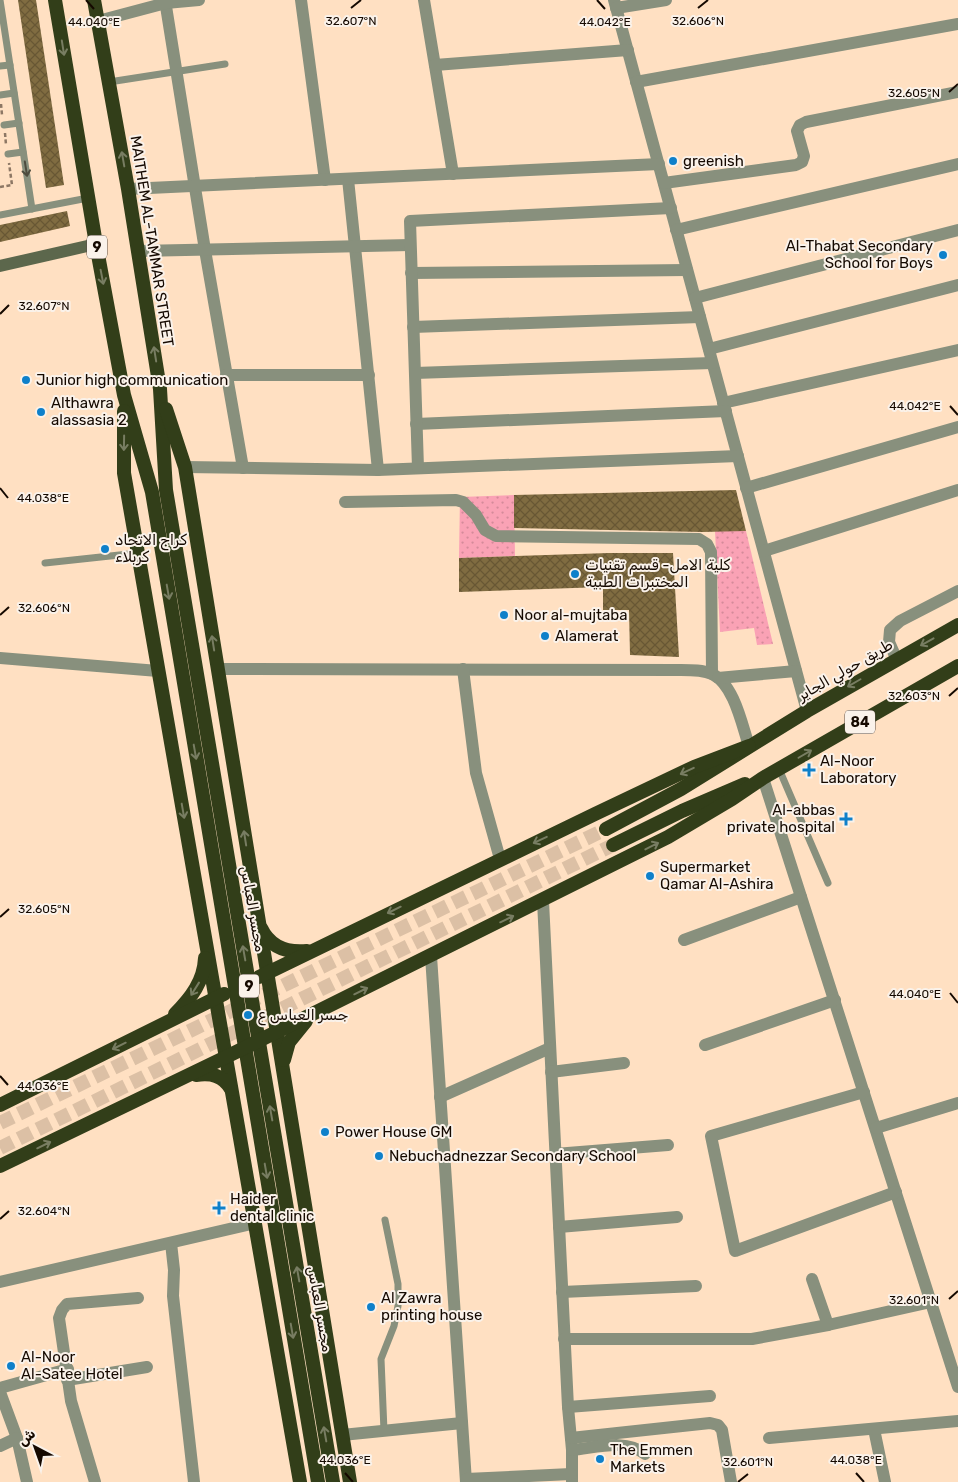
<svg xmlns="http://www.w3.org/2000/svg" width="958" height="1482" viewBox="0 0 958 1482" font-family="Rubik,'Noto Naskh Arabic',sans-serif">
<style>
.grass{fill:url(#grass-dots)}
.building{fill:url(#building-cross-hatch)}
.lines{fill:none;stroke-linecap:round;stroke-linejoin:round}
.trunk-tunnel{stroke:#dcc0a5;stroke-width:14;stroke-dasharray:14 7;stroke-linecap:butt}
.path{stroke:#8d7764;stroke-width:2.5;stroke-dasharray:4 2.5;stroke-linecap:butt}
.service{stroke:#88907d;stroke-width:7}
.minor{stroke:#88907d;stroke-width:12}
.secondary{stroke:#5c674c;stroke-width:12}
.trunk{stroke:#323e19;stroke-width:14}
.oneway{stroke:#787d62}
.oneway2{stroke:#4e4c3e}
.ticks{fill:none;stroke:#150900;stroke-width:2}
.poi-dot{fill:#0e80ca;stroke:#faf2ea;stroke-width:2}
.labels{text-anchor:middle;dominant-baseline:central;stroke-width:4;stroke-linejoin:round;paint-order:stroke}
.shield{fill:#faf2ea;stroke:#5a4f46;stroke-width:1}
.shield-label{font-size:14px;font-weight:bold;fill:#150900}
.poi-label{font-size:15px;fill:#150900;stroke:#faf2ea;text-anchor:start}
.street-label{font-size:15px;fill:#150900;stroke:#faf2ea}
.ticks-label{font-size:12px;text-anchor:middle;fill:#150900;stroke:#faf2ea;stroke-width:4;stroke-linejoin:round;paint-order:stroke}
</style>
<defs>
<pattern id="grass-dots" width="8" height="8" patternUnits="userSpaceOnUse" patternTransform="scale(1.25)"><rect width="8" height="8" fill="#faa2b5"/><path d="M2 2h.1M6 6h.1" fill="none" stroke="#d58a9a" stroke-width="1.8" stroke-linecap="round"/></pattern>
<pattern id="building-cross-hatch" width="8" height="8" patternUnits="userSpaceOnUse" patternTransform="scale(1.25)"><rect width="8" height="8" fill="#806c41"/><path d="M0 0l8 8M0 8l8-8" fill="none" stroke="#685734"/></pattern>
</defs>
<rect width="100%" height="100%" fill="#ffe0c2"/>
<g class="grass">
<polygon points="514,495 515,556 459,558 460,497"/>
<polygon points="715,531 746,531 773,644 757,645 754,628 720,632"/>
</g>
<g class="building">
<polygon points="18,0 36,0 64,185 46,188"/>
<polygon points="67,211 70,226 0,242 0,225"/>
<polygon points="736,490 746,531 702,532 514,528 514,495"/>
<polygon points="609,553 673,553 679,657 630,655 629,610 603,610 603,587 459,592 459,558"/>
</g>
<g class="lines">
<g class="trunk-tunnel">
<polyline points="0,1123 606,829"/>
<polyline points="0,1148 613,845"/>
</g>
<g class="path">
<polyline points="1,104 2,115"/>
<polyline points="5,133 6,145"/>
<polyline points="0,187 12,185 9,163"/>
</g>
<g class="service">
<polyline points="0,0 32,209"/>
<polyline points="0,66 10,65"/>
<polyline points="109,82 225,64"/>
<polyline points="0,95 14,93"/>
<polyline points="4,125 19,123"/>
<polyline points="8,154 23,152"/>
<polyline points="0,215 88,198"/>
<polyline points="45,563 138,553"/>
<polyline points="779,769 828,883"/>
<polyline points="384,1431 381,1359 394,1326 398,1306 398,1284 385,1220"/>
</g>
<g class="minor">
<polyline points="165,0 205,250 243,468"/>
<polyline points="301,0 325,180"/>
<polyline points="424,0 453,174"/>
<polyline points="614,0 807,711"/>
<polyline points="616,8 666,0"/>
<polyline points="98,21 166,3 199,0"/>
<polyline points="435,65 628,50"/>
<polyline points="636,82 958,24"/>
<polyline points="348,179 378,470"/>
<polyline points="664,183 796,165 802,162 804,156 797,131 800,125 806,122 958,92"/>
<polyline points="128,189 659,164"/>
<polyline points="676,230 958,164"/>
<polyline points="138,251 410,245"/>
<polyline points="411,273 687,270"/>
<polyline points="695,298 958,230"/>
<polyline points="413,327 700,317"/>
<polyline points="709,349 958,285"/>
<polyline points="415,373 712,363"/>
<polyline points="226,375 369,375"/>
<polyline points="723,403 958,350"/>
<polyline points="416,424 726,411"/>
<polyline points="185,467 378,470 738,456"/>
<polyline points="418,468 410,221 671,208"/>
<polyline points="746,488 958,427"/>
<polyline points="345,502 456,500 463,502 476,515 485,530 496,536 699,539 707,544 711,552 712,674"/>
<polyline points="764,551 958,490"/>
<polyline points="0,658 158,671"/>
<polyline points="896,658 889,642 890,630 900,621 958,591"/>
<path d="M 218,669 L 681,670 C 692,670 703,670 712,674 C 734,684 742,725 749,746"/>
<polyline points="463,669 476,773 500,859"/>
<polyline points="718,678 796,671"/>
<polyline points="763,778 958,1387"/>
<polyline points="543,901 568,1407 572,1450 572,1482"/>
<polyline points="684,940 801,897"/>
<polyline points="431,956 466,1482"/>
<polyline points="705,1045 835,1000"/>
<polyline points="551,1072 624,1063"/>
<polyline points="864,1092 711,1136 735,1251 896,1192"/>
<polyline points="440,1097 550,1048"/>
<polyline points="876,1128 958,1103"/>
<polyline points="555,1154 668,1145"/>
<polyline points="559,1227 677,1217"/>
<polyline points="171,1243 174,1270 173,1296 194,1482"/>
<polyline points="812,1279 828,1325"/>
<polyline points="0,1282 255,1223"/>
<polyline points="562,1292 696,1286"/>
<polyline points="564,1339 752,1339 828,1325 931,1302"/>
<polyline points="67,1380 147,1367"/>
<polyline points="0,1388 68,1369"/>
<polyline points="0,1392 17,1438 27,1482"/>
<polyline points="568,1407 710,1396"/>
<polyline points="874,1429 885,1482"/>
<polyline points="342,1435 462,1423"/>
<polyline points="571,1438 710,1423 718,1425 722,1430 731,1482"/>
<polyline points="769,1438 958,1421"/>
<polyline points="0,1446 17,1438"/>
<path d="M 572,1450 C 595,1448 626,1438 645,1454"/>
<polyline points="466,1479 571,1474"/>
<polyline points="95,1482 71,1401 59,1318 62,1310 67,1304 138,1298"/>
</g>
<polyline class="secondary" points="0,266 96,244"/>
<g class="trunk">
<polyline points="55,0 96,244 124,395 152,492 318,1482"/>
<polyline points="94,0 128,189 160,389 166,490 333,1482"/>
<polyline points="166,409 185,467 350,1482"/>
<polyline points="124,411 124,473 300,1482"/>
<polyline points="606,829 681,789 807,711 958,625"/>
<polyline points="613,845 682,811 745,784"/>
<path d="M 261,928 C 270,947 287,953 307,951"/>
<polyline points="259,977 595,814 694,767 749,746"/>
<path d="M 175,1014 C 191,998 204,981 205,958"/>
<polyline points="284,1060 289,1042 306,1021"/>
<path d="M 196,1075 C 211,1073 223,1075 231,1089"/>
<polyline points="0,1105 224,994"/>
<polyline points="0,1166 226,1057 668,837 732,799 763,778 958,666"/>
</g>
</g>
<defs><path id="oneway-shaft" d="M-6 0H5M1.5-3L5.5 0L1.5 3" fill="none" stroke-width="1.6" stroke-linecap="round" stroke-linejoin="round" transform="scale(1.25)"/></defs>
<g class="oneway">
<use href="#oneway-shaft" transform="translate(63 48) rotate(81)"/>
<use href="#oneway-shaft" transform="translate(123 159) rotate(-100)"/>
<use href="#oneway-shaft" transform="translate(102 277) rotate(79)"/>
<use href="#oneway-shaft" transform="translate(155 354) rotate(-99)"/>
<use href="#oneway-shaft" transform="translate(124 443) rotate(91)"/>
<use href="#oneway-shaft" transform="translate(168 592) rotate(80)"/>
<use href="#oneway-shaft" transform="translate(927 642) rotate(151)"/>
<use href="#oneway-shaft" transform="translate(213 643) rotate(-99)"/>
<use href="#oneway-shaft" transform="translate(854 683) rotate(150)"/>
<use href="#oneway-shaft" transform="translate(195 752) rotate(80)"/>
<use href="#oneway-shaft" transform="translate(805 754) rotate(-30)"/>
<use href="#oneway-shaft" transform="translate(687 771) rotate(155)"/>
<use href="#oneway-shaft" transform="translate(183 811) rotate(80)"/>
<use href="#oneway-shaft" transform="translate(245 838) rotate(-99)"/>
<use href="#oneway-shaft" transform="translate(540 840) rotate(155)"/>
<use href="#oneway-shaft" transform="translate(652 846) rotate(-27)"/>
<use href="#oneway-shaft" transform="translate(394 910) rotate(154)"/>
<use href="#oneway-shaft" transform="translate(507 919) rotate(-26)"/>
<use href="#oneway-shaft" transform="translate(244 953) rotate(-100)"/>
<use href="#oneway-shaft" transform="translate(195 989) rotate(122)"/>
<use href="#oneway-shaft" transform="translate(361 991) rotate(-26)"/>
<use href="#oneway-shaft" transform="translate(119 1046) rotate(154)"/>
<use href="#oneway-shaft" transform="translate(271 1113) rotate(-100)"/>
<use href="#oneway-shaft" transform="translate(44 1145) rotate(-26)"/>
<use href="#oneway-shaft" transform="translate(266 1171) rotate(80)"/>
<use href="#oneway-shaft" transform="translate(298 1274) rotate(-100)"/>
<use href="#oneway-shaft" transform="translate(292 1331) rotate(80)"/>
<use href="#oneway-shaft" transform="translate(325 1434) rotate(-100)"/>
</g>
<use class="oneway2" href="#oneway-shaft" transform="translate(26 169) rotate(81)"/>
<path class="ticks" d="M 86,0 L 94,9M 597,0 L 605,9M 351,8 L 361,0M 698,8 L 708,0M 949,92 L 958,84M 0,314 L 9,305M 950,406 L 958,415M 0,488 L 8,498M 0,615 L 9,607M 949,696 L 958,688M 0,917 L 9,909M 950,993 L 958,1003M 0,1076 L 8,1085M 0,1219 L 9,1211M 949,1299 L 958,1291M 345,1473 L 353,1482M 856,1473 L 864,1482M 738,1482 L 748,1474"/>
<g class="poi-dot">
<circle cx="673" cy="161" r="5"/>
<circle cx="943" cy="255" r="5"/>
<circle cx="26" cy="380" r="5"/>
<circle cx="41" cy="412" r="5"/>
<circle cx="105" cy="549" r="5"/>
<circle cx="575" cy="574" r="5"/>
<circle cx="504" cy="615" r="5"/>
<circle cx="545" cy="636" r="5"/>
<path d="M806.5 762.5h5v5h5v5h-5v5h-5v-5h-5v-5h5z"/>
<path d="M843.5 811.5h5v5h5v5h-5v5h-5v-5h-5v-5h5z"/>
<circle cx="650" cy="876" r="5"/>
<circle cx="248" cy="1015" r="5"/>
<circle cx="325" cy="1132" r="5"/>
<circle cx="379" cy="1156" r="5"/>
<path d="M216.5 1200.5h5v5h5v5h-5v5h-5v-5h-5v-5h5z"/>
<circle cx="371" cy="1307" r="5"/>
<circle cx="11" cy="1366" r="5"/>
<circle cx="600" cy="1459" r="5"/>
</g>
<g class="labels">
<g class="shield">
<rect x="87" y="235.5" width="20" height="23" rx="4"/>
<rect x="845" y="710.5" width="30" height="23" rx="4"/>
<rect x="239" y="974.5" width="20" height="23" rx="4"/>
</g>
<g class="shield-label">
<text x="97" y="247">9</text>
<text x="860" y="722">84</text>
<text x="249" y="986">9</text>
</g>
<g class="poi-label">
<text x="683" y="161">greenish</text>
<text x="933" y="246" text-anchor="end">Al-Thabat Secondary<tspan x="933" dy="17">School for Boys</tspan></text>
<text x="36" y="380">Junior high communication</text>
<text x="51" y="403">Althawra<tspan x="51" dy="17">alassasia 2</tspan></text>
<text x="115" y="540">كراج الاتحاد<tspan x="115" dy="17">كربلاء</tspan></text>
<text x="585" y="565">كلية الامل- قسم تقنيات<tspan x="585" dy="17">المختبرات الطبية</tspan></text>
<text x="514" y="615">Noor al-mujtaba</text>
<text x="555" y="636">Alamerat</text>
<text x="820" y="761">Al-Noor<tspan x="820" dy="17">Laboratory</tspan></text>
<text x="835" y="810" text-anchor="end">Al-abbas<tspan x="835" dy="17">private hospital</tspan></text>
<text x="660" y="867">Supermarket<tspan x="660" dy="17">Qamar Al-Ashira</tspan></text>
<text x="258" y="1015">جسر العباس ع</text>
<text x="335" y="1132">Power House GM</text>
<text x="389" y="1156">Nebuchadnezzar Secondary School</text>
<text x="230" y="1199">Haider<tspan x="230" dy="17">dental clinic</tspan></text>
<text x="381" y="1298">Al Zawra<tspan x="381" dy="17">printing house</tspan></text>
<text x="21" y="1357">Al-Noor<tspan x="21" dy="17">Al-Satee Hotel</tspan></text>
<text x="610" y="1450">The Emmen<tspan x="610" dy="17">Markets</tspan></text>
</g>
<g class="street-label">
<text transform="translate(152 241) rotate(81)">MAITHEM AL-TAMMAR STREET</text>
<text transform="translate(845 670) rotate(-30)">طريق حولي الجاير</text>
<text transform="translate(253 909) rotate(80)">مجسر العباس</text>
<text transform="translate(320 1309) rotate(80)">مجسر العباس</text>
</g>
</g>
<g class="ticks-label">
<text x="351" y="25">32.607°N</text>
<text x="698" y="25">32.606°N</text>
<text x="94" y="26">44.040°E</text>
<text x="605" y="26">44.042°E</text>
<text x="914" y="97">32.605°N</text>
<text x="44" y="310">32.607°N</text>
<text x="915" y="410">44.042°E</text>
<text x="43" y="502">44.038°E</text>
<text x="44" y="612">32.606°N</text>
<text x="914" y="700">32.603°N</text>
<text x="44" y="913">32.605°N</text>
<text x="915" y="998">44.040°E</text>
<text x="43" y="1090">44.036°E</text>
<text x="44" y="1215">32.604°N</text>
<text x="914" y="1304">32.601°N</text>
<text x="345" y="1464">44.036°E</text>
<text x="856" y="1464">44.038°E</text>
<text x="748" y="1466">32.601°N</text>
</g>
<g transform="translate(35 1447) rotate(319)" stroke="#faf2ea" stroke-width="4" paint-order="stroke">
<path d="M0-4L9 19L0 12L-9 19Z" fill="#150900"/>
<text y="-8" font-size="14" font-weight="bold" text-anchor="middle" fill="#150900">ش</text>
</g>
</svg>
